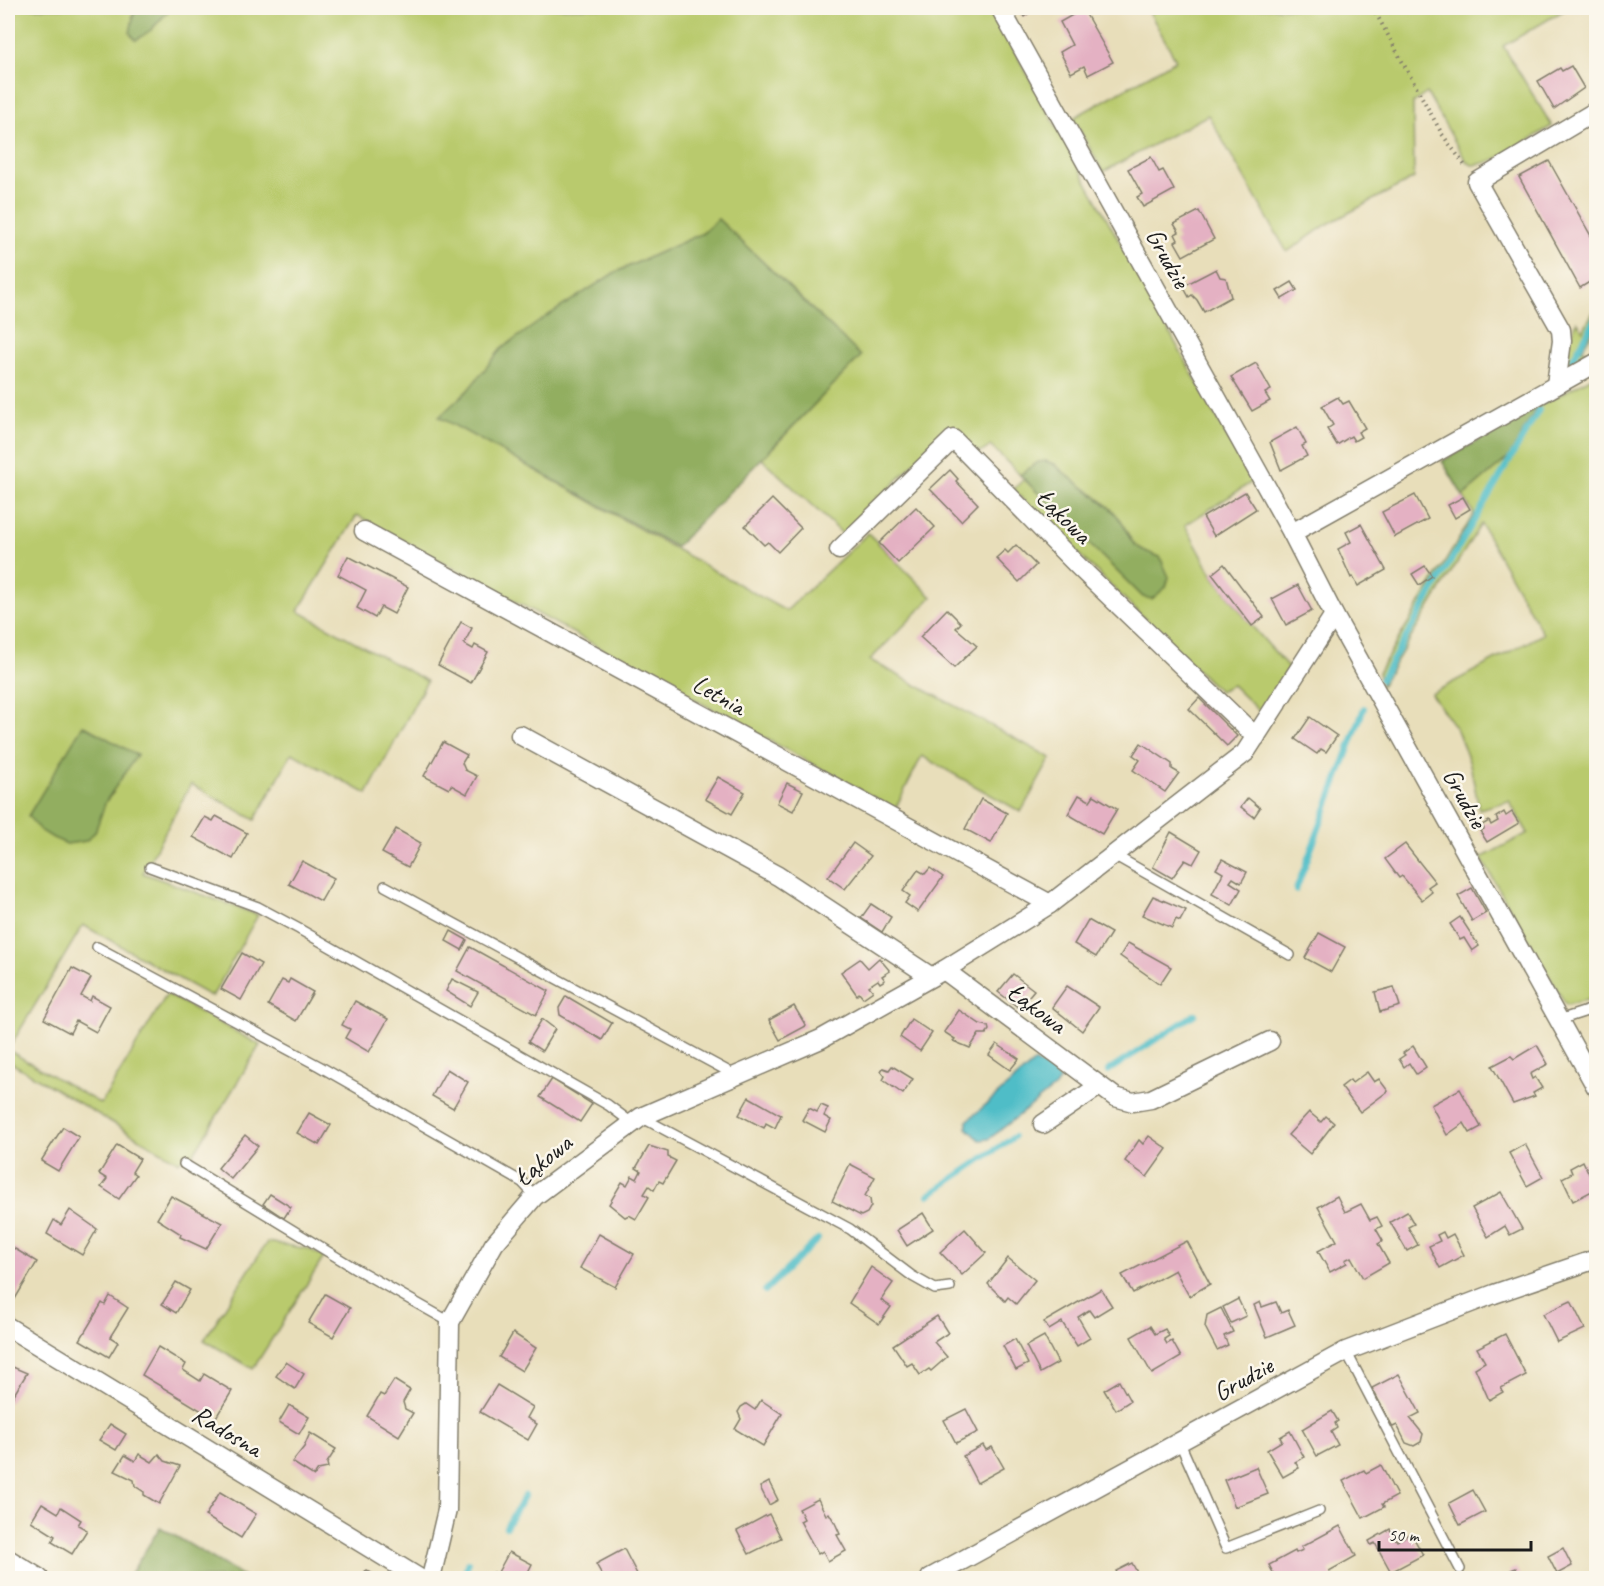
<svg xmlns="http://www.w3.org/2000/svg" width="1604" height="1586" viewBox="0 0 1604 1586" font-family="Caveat,sans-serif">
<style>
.green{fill:#b9ca6d;stroke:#6a7344;stroke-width:1.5;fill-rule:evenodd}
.forest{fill:#92ae60;stroke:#57653e;stroke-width:1.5}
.water{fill:#4fbdc7;stroke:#366c72;stroke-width:1.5}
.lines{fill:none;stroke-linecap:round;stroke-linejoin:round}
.stream{stroke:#4fbdc7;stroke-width:6}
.building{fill:#e4b1c3}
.lane-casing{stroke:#827d6b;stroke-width:12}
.street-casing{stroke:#827d6b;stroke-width:21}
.path{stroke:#827d6b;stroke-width:4;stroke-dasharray:1.5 4.5;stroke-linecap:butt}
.lane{stroke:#fff;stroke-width:9}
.street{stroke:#fff;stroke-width:18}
.labels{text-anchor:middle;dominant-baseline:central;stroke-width:5;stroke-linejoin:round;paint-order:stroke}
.street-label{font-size:26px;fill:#1c1c1c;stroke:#fbf7ec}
</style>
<rect width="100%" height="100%" fill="#fbf7ec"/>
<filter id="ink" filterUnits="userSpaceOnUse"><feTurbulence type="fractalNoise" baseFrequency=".0167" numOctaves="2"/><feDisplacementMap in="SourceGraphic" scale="12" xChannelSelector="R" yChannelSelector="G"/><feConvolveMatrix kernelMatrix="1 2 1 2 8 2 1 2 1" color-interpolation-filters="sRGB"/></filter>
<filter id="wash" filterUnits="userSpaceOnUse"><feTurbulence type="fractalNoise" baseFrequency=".008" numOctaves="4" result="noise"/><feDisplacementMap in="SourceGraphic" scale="24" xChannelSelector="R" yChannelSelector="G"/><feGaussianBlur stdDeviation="1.35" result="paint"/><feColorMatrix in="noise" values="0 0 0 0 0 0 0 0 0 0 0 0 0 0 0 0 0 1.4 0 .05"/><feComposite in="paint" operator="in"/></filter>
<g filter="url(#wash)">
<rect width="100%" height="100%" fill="#e8deba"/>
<g class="green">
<path d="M 8,8 L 135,8 L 132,17 L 151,30 L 171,8 L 991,8 L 1252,482 L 1185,525 L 1212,574 L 1252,626 L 1289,668 L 1262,714 L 1232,685 L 1219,691 L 1013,490 L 1024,479 L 1143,597 L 1160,557 C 1120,543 1136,536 1113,511 C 1095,493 1072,482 1055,464 C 1039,458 1032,466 1020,475 L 991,446 L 982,452 L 973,450 L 951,428 L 940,435 L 845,536 L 762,459 L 861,356 L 718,219 L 703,233 L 614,273 L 468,390 L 440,417 L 786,611 L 868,533 L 932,597 L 870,660 L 1051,758 L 1021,812 L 922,756 L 895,809 L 357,515 L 298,611 L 427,681 L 367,794 L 292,753 L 255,820 L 191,784 L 143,873 L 258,915 L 212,997 L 83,925 L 8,1050 L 101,1104 L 167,994 L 260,1045 L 190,1160 L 184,1156 L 179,1162 L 8,1061 ZM 114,792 L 67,844 L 40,829 Z"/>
<path d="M 1147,8 L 1568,8 L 1503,46 L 1552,126 C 1529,139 1498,164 1472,165 L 1466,161 L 1427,93 L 1413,103 L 1414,178 L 1326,225 L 1287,252 L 1208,115 L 1103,172 L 1073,118 L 1176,60 Z"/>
<polygon points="1596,307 1596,326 1582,349 1595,356 1569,372 1563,367 1569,339 1577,321 1583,330"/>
<polygon points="1596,375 1596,998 1566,1005 1481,858 1528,833 1509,801 1479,809 1470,764 1457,730 1431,694 1543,634 1481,524 1381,686 1378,673 1474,514 1463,496 1509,457 1537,407"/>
<polygon points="267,1242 309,1249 324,1257 253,1369 204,1340"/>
</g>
<g class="forest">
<polygon points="135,8 171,8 151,30 136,40 130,33"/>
<polygon points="718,219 861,356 676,547 439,417 468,390 501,349 547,316 614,273 703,233"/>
<polygon points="1537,407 1509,457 1463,496 1442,461"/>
<path d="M 1046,461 L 1055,465 C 1072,482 1095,493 1113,511 C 1136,536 1119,543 1160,557 L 1169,577 L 1166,587 L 1152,599 L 1143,597 L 1020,475 L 1038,462 Z"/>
<polygon points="83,725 137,755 106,801 95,832 86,841 67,844 53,838 40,830 28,816"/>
<polygon points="160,1527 246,1578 128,1578"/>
</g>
<polygon class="water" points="1035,1062 1051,1070 1060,1079 1055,1087 989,1139 980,1140 967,1128 967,1121"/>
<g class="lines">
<g class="stream">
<polyline points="1572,360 1596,318"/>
<polyline points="1381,680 1539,410"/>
<polyline points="1296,890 1364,708"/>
<polyline points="1108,1071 1195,1014"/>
<polyline points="929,1195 1014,1137"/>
<polyline points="765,1291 818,1239"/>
<polyline points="506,1527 525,1495"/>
<polyline points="462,1578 469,1562"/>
</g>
</g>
<g id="blocks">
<g class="building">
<polygon points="1036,8 1024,17 1019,9 1021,8"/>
<polygon points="1083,9 1113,62 1088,75 1084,66 1071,73 1060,52 1072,45 1060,22"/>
<polygon points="1571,66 1584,88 1554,109 1538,81 1560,68 1562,71"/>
<polygon points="1151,157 1159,172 1163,170 1174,190 1143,207 1137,197 1142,194 1128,169"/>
<polygon points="1549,161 1596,245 1596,278 1580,288 1519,177"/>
<polygon points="1199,211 1214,239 1183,256 1175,242 1178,240 1175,234 1179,232 1174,224"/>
<polygon points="1216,269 1220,277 1226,278 1231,297 1204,312 1197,300 1192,295 1189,297 1183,286"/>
<polygon points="1292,282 1297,290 1282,299 1277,291"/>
<polygon points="1256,363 1271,390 1265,393 1270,401 1252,411 1231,377"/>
<polygon points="1338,397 1343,404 1349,401 1365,428 1358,432 1361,437 1354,441 1351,436 1337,445 1327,429 1333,425 1322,406"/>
<polygon points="1297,427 1306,444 1302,446 1307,456 1281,470 1270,442"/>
<polygon points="950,470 958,479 956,481 978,504 961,521 930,489"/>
<polygon points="1245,492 1256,509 1214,536 1203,517"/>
<polygon points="1415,495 1428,519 1395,537 1382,512"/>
<polygon points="1463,497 1470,509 1455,518 1448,505"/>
<polygon points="772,499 801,528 778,552 768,542 764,545 745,526"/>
<polygon points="916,507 935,527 898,563 879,543"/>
<polygon points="1361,524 1386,570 1358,586 1353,577 1351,578 1338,549 1351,542 1346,532"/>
<polygon points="1016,545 1036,565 1019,582 996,558 1005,550 1008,553"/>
<polygon points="348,556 408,587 394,614 381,607 375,618 357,608 366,590 338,575"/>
<polygon points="1224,564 1264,617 1252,626 1212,574"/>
<polygon points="1425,566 1432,576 1419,585 1412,574"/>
<polygon points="1298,585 1312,611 1286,625 1272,599"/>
<polygon points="947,609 961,623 956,628 977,646 954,668 920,637"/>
<polygon points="461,622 472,628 464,644 473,649 475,645 488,652 471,683 438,665"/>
<polygon points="1199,698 1237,736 1227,746 1189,709"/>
<polygon points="1310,717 1337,736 1326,752 1321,749 1317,754 1295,739"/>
<polygon points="443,742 467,755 462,763 465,770 477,776 467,794 451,785 449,789 424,776"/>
<polygon points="1141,743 1172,764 1172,769 1179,773 1165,792 1133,770 1140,760 1133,755"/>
<polygon points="718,777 745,792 732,814 705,799"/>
<polygon points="787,783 803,791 793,811 777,803"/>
<polygon points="1079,795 1090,801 1094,795 1117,809 1102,834 1068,814"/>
<polygon points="1248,798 1260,808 1254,817 1241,807"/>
<polygon points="981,799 1007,813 991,843 965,829"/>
<polygon points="1504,812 1506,816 1512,812 1519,823 1487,842 1480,831 1484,829 1482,825 1489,821 1491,825 1498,821 1496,817"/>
<polygon points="216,816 247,833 233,859 193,837 205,817 213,821"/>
<polygon points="396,829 421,843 408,867 382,853"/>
<polygon points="1171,832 1201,850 1193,864 1185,860 1172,878 1153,867"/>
<polygon points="853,843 871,856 845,889 828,877"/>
<polygon points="1405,844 1435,882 1428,887 1432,892 1422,900 1402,876 1399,878 1385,859"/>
<polygon points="1222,859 1247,872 1241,883 1233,878 1230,882 1241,889 1232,905 1212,894 1223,873 1216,869"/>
<polygon points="302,861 334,878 321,901 289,884"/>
<polygon points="930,868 943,877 918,912 905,903 910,896 903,891 918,870 925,874"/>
<polygon points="1472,888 1486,913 1472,921 1458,896"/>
<polygon points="1153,896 1186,910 1180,921 1176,919 1172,928 1142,915"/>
<polygon points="871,904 891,917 882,932 861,918"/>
<polygon points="1460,917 1479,946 1472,951 1464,938 1460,940 1450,924"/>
<polygon points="1088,920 1111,933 1096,957 1074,944"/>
<polygon points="451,931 467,940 462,950 446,941"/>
<polygon points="1319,933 1345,947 1331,972 1305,958"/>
<polygon points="1128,943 1171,967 1160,984 1120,956"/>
<polygon points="470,947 549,991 536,1015 457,971"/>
<polygon points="242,953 261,964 241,1000 221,989"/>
<polygon points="879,958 890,971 882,976 885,980 880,983 878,980 869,986 873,991 863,998 859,993 857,995 841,972 860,959 868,968"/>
<polygon points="72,968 91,978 81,996 90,1001 92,996 110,1006 96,1032 76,1021 70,1033 44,1019"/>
<polygon points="1013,974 1034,990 1019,1008 998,992"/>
<polygon points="290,979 313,992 296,1021 268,1005 282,980 288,983"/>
<polygon points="452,979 478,992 470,1006 446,991"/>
<polygon points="1067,986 1099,1007 1082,1031 1052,1007"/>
<polygon points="1394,987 1400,1006 1380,1012 1375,992"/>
<polygon points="566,996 612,1023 602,1040 560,1015 559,1008"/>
<polygon points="355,1001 388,1019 369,1052 345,1038 350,1029 342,1025"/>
<polygon points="794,1006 806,1026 780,1040 769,1020"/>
<polygon points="959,1010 980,1024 988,1026 989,1030 986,1034 979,1034 970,1048 953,1041 955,1039 944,1032"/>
<polygon points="542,1019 555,1029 542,1051 528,1042"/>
<polygon points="911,1019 932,1033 920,1051 900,1037"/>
<polygon points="997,1044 1019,1059 1010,1070 989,1055"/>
<polygon points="1537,1045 1548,1064 1530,1074 1532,1079 1535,1077 1542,1088 1533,1093 1535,1096 1513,1104 1492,1066 1511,1056 1514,1059"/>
<polygon points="1413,1046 1426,1067 1416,1074 1409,1063 1404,1067 1399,1059 1405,1055 1403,1053"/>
<polygon points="892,1066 913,1079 903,1094 883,1080 885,1076 881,1071 883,1068 889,1070"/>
<polygon points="447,1069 468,1082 453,1108 432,1096"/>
<polygon points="1367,1072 1374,1082 1379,1079 1388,1091 1360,1112 1341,1087 1350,1080 1352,1083"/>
<polygon points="552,1079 592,1104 580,1122 540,1097"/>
<polygon points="1460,1089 1481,1127 1470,1133 1464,1123 1447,1135 1431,1105"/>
<polygon points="749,1097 781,1115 775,1128 766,1123 764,1128 739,1115"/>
<polygon points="821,1105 828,1108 824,1116 831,1120 825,1132 802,1120 809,1108 817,1112"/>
<polygon points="1309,1112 1321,1122 1326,1116 1334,1123 1310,1154 1288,1135"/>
<polygon points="309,1113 331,1125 319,1145 297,1133"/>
<polygon points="63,1127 79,1137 58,1171 41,1161"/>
<polygon points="245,1135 258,1146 231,1179 218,1168"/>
<polygon points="1149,1136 1167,1149 1147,1177 1125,1161 1139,1140 1143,1144"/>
<polygon points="1525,1144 1543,1177 1527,1186 1509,1153"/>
<polygon points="117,1145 140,1159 132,1172 136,1175 119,1199 101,1187 107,1179 99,1174"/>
<polygon points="649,1146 668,1152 668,1157 676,1161 663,1183 659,1181 654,1190 649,1186 644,1194 649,1197 636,1219 629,1215 625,1217 609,1204 622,1182 627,1185 632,1176 637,1179 641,1171 636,1168"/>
<polygon points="1583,1161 1596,1189 1573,1201 1562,1178 1572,1173 1570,1168"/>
<polygon points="850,1164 875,1177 865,1196 870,1199 871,1206 867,1213 861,1216 832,1201"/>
<polygon points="1501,1192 1522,1229 1510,1235 1505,1226 1488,1237 1472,1208"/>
<polygon points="270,1194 291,1207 284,1218 263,1204"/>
<polygon points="171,1196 222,1223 206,1249 180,1237 181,1234 157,1219"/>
<polygon points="1337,1196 1345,1212 1361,1204 1370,1220 1377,1217 1382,1226 1376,1229 1383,1241 1378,1244 1389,1263 1363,1278 1351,1257 1345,1260 1347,1263 1330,1272 1318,1251 1337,1241 1318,1207"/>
<polygon points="70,1210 97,1229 82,1255 47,1234 54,1220 61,1225"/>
<polygon points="1407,1212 1414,1224 1408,1227 1418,1245 1407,1251 1390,1222"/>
<polygon points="923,1213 933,1229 907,1246 897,1230"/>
<polygon points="965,1229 986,1253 962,1275 940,1252"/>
<polygon points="1443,1232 1446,1238 1453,1234 1464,1255 1440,1268 1429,1246 1440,1241 1437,1235"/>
<polygon points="599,1234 634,1254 615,1287 580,1268"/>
<polygon points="1187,1241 1210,1284 1189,1296 1175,1270 1133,1293 1122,1275"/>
<polygon points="10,1246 37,1262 15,1299 8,1295 8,1251"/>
<polygon points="1008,1258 1035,1280 1016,1304 1008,1297 1005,1301 988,1284"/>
<polygon points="871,1267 893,1283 881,1300 891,1307 879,1324 849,1303"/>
<polygon points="176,1282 190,1290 176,1313 162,1304"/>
<polygon points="1101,1289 1112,1306 1094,1317 1089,1310 1078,1317 1090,1338 1077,1346 1062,1322 1049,1330 1044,1322"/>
<polygon points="325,1294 350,1308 333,1337 308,1323"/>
<polygon points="110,1296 128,1308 110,1337 118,1342 109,1357 80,1340 102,1303 105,1305"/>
<polygon points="1238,1299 1246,1316 1231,1323 1223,1307"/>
<polygon points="1571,1301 1585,1329 1557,1342 1543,1314"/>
<polygon points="1260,1302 1262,1307 1276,1302 1281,1313 1288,1310 1295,1325 1267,1337 1254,1305"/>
<polygon points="1221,1308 1233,1332 1224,1336 1228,1345 1217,1350 1205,1327 1207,1315"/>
<polygon points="937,1316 948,1333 934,1342 947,1357 931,1371 929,1369 920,1375 912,1363 907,1366 893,1345"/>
<polygon points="1150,1326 1155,1334 1165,1329 1169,1336 1164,1339 1167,1344 1172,1341 1181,1357 1152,1374 1131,1337"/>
<polygon points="513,1333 536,1348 522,1371 499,1357"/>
<polygon points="1505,1334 1526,1375 1501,1388 1503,1392 1489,1400 1475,1368 1485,1362 1477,1348"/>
<polygon points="1044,1336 1058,1363 1040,1373 1026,1346"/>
<polygon points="1015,1339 1028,1364 1016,1370 1003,1346"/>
<polygon points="158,1347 186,1364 183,1370 200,1381 204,1374 232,1391 215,1419 142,1375"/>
<polygon points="286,1362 304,1374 295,1389 276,1376"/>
<polygon points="8,1365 27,1373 9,1403 8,1402"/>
<polygon points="1399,1374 1420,1413 1410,1418 1423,1434 1421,1442 1414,1446 1406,1443 1397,1425 1393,1427 1372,1388"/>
<polygon points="394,1380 410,1390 403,1402 405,1409 413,1413 399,1436 367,1416 380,1394 384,1396"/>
<polygon points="1119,1381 1130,1401 1116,1410 1104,1390"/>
<polygon points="497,1385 533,1407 527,1418 537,1424 528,1440 480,1412"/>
<polygon points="761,1400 782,1414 763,1446 735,1429 741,1419 738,1412 741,1407 746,1404 755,1410"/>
<polygon points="289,1405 309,1417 299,1434 279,1422"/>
<polygon points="966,1409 978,1432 956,1443 944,1420"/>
<polygon points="1332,1411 1338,1421 1335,1423 1337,1428 1331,1432 1338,1445 1317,1456 1302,1429"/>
<polygon points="110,1424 126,1434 116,1450 99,1440"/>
<polygon points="1290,1431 1304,1457 1295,1462 1299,1468 1283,1477 1267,1450 1282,1441 1280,1437"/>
<polygon points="310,1433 336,1449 327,1463 328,1468 318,1470 314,1476 292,1462 304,1447"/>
<polygon points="983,1445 986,1450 992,1447 1004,1468 977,1483 963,1456"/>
<polygon points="139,1454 152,1462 159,1454 165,1461 180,1466 159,1504 144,1495 144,1492 135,1486 134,1480 115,1471 125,1455 135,1461"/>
<polygon points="1381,1465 1397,1496 1382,1504 1384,1507 1363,1518 1343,1481 1364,1470 1366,1473"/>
<polygon points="1256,1467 1268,1494 1235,1507 1224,1480"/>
<polygon points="769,1482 778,1500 769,1505 760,1487"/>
<polygon points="1473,1490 1485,1512 1460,1525 1449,1503"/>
<polygon points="220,1492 256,1514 241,1538 205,1516"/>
<polygon points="818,1499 826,1515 829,1513 835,1523 840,1534 837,1535 846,1551 828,1561 823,1551 818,1554 800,1521 804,1519 799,1509"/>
<polygon points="42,1503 58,1513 61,1507 81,1520 78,1525 87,1530 72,1554 52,1542 55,1536 31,1521"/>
<polygon points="769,1514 781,1538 749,1554 737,1531"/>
<polygon points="1340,1526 1356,1556 1329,1571 1333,1578 1276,1578 1269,1565 1295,1551 1296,1553 1303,1550 1301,1547"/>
<polygon points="1390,1529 1397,1541 1411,1533 1423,1555 1391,1572 1375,1543 1371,1545 1369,1541"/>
<polygon points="1563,1548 1572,1566 1557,1574 1548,1556"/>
<polygon points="624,1549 639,1578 604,1578 596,1564"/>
<polygon points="509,1552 532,1564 525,1578 491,1578 494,1572 497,1574"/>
<polygon points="1132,1563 1140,1578 1120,1578 1116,1571"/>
<polygon points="1516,1568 1521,1578 1512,1578 1509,1571"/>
<polygon points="366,1570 380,1578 361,1578"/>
</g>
</g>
</g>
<g filter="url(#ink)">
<use href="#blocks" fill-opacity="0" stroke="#827d6b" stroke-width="1.5"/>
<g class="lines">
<defs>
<g id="lane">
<polyline points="1114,855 1290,955"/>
<polyline points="150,867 258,907 299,929 608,1105 632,1123"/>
<polyline points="385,886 735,1075"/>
<polyline points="97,947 319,1066 522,1182 535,1196"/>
<polyline points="1559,1020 1596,1008"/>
<polyline points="641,1117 850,1229 912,1276 935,1289 950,1287"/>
<polyline points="184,1164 358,1270 450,1322"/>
<polyline points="1346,1351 1460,1569"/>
<polyline points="1180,1443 1226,1548 1319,1511"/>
</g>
<g id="street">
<polyline points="1000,8 1292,533"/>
<polyline points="1596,363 1292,533 1334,615 1596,1087"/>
<polyline points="1556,385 1562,341 1561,330 1477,182 1596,111"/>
<polyline points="364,531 1050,904"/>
<polyline points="839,550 953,439 1077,565 1256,737"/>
<polyline points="520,735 778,876 930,976"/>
<polyline points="944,970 1115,1097 1133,1102 1151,1099 1270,1041"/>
<polyline points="1043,1124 1099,1086"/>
<polyline points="8,1327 419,1578"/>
<polyline points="8,1559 39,1578"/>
<polyline points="431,1578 447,1510 450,1322 494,1244 535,1196 641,1117 821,1039 944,970 1050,904 1245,753 1334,615"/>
<polyline points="930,1578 1346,1351 1494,1294 1596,1259"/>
</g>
</defs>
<use href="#lane" class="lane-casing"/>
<use href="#street" class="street-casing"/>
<polyline class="path" points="1373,8 1442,134 1466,167"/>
<use href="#lane" class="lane"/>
<use href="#street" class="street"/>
</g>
</g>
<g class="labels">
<g class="street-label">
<text transform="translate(1168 258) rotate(61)">Grudzie</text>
<text transform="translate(1064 516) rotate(45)">Łąkowa</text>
<text transform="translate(719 695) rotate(29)">Letnia</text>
<text transform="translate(1465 798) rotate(61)">Grudzie</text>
<text transform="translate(1037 1008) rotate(37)">Łąkowa</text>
<text transform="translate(543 1160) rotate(-39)">Łąkowa</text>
<text transform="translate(1243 1379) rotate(-29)">Grudzie</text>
<text transform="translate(227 1431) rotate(31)">Radosna</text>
</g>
</g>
<rect width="1604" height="1586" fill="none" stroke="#fbf7ec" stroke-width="30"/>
<path d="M1379 1541v9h152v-9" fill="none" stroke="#1c1c1c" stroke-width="3"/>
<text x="1388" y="1541" font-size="18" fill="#1c1c1c" stroke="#fbf7ec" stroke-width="4.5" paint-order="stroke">50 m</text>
</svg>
